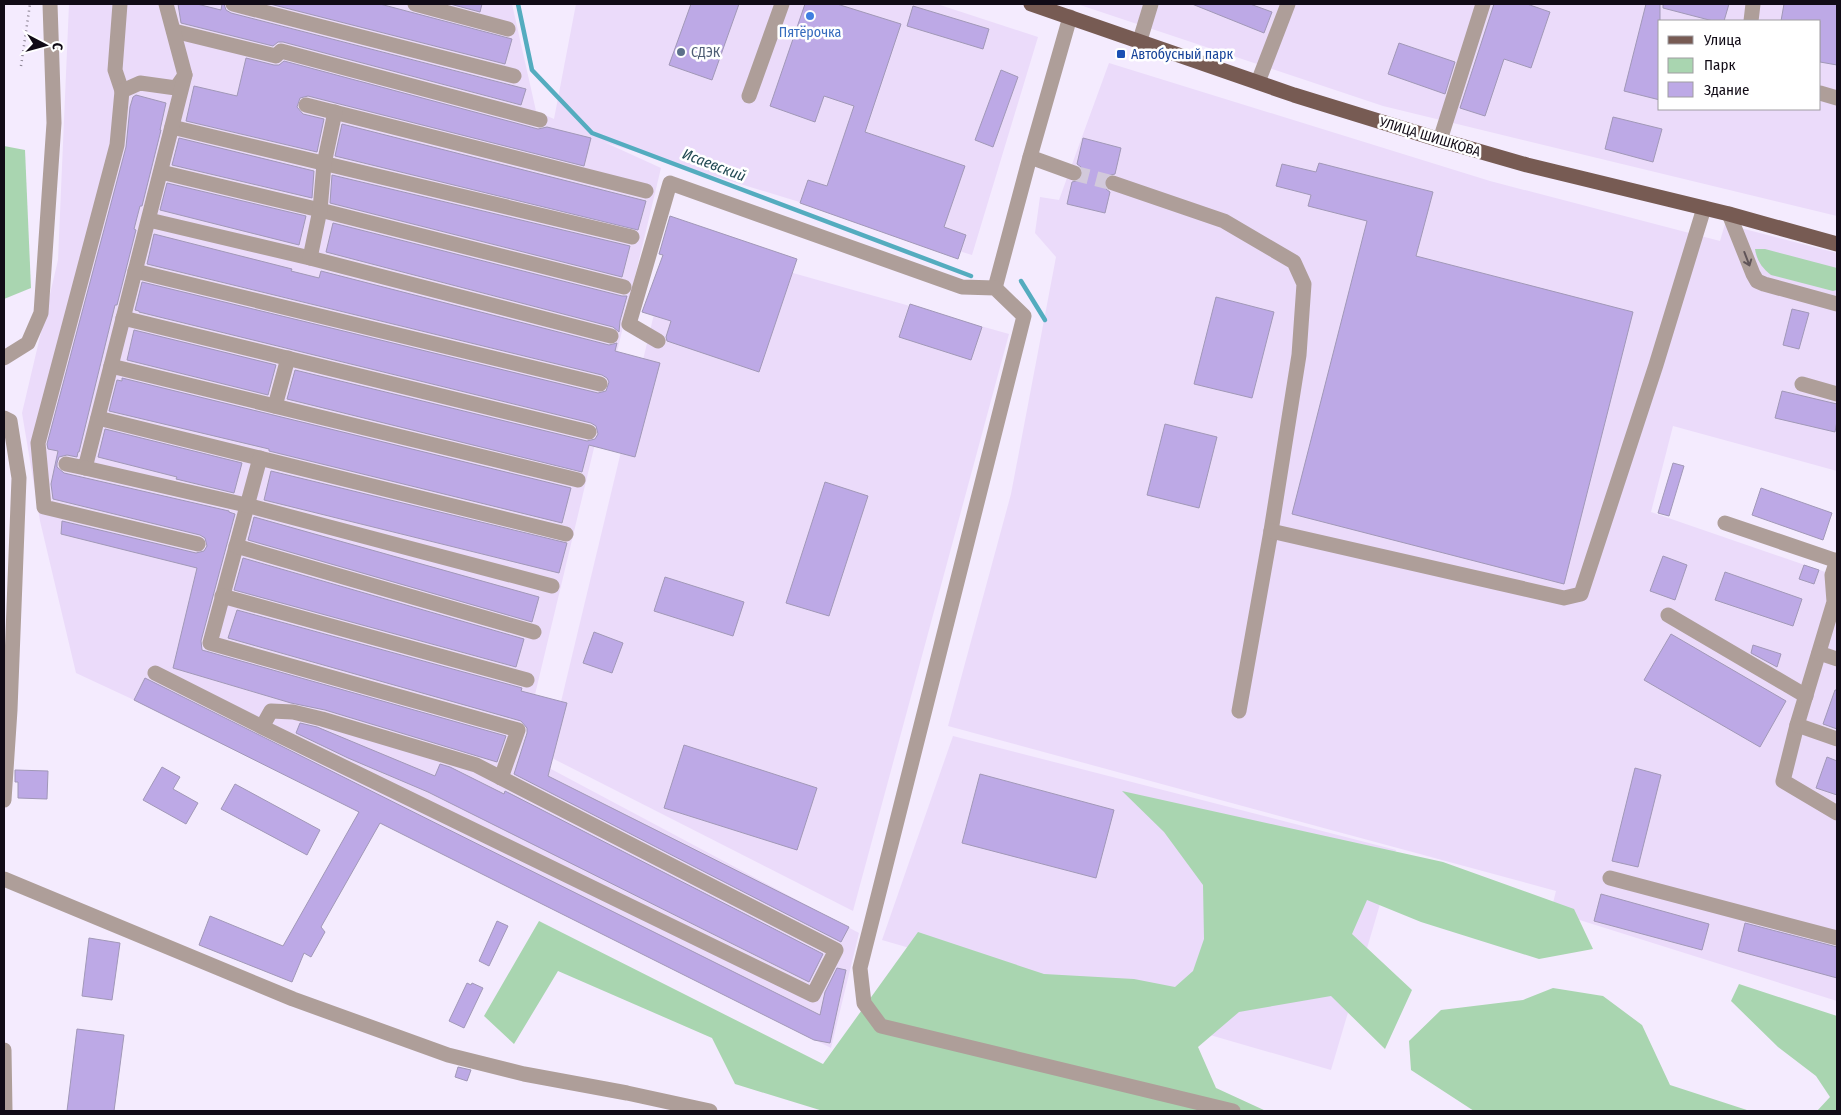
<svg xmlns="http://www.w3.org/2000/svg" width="1841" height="1115" viewBox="0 0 1841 1115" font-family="'Fira Sans Condensed',sans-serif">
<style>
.built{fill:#ebdbfa;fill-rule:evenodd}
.green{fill:#a9d5b0}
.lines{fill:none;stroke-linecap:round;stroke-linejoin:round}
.stream{stroke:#54acbf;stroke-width:4.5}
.building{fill:#bda9e6;stroke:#a198b7}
.minor-tunnel{stroke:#d2c9db;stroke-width:15;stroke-dasharray:15 8;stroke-linecap:butt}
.path{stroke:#898190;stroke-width:2.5;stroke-dasharray:1 4;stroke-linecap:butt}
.minor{stroke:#ae9e99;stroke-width:15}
.major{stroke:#775b53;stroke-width:15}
.oneway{stroke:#605458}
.shop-dot{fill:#3f7fe0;stroke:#fff;stroke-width:2}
.service-dot{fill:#5c6f8a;stroke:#fff;stroke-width:2}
.transit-dot{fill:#1a4fb4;stroke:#fff;stroke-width:2}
.labels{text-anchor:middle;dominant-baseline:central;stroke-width:5;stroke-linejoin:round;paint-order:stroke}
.shop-label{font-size:14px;fill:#366cbe;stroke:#fff}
.service-label{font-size:14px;fill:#4e5e75;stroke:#fff;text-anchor:start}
.transit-label{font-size:14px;fill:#164399;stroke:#fff;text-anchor:start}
.street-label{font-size:14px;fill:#110b16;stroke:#fff}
.water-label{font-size:15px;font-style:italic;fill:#234b54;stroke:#fff}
</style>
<rect width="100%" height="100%" fill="#f4ebfe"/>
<g class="built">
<polygon points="69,4 512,4 536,111 554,119 576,4 937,4 1038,37 972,255 604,142 661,168 521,753 859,933 831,1048 134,700 76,673 40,521 22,413 58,260"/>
<path d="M 1077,4 L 1837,4 L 1837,216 L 1383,106 ZM 1660,21 L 1820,21 L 1820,109 L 1660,109 Z"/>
<polygon points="1109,63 1490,181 1720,241 1725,224 1837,253 1837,471 1673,426 1651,512 1837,576 1837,1001 1551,911 1556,891 948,726 1011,494 1056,257 1035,233 1040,197 1059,200"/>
<polygon points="672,239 1009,334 853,911 548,756"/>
<polygon points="953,736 1396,850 1331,1070 882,940"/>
</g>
<g class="green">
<polygon points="4,146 25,150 31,288 4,299"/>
<path d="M 1755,249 L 1765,249 L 1837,268 L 1837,290 L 1833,291 L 1771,275 C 1762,268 1757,261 1755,249 Z"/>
<polygon points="1122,791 1443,862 1574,909 1593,949 1539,959 1421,922 1367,900 1352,934 1412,990 1385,1049 1331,996 1239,1012 1198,1047 1216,1088 1266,1111 823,1111 735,1084 712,1038 558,971 514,1044 484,1016 539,921 823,1064 918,932 1044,974 1134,979 1175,987 1193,971 1204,939 1203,885 1164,832"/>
<polygon points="1739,984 1837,1016 1837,1111 1817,1111 1830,1097 1816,1076 1778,1047 1731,1001"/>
<polygon points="1553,988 1603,996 1642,1025 1670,1085 1750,1111 1474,1111 1411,1070 1409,1041 1441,1010 1523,1000"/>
</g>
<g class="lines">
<g class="stream">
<polyline points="518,4 532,70 592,133 971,276"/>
<polyline points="1021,281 1045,320"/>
</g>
</g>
<g class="building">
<polygon points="178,4 197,4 221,10 222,4 224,4 226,10 231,13 526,89 521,105 283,42 278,42 273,46 181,23"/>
<polygon points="270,4 380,4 512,39 505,64"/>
<polygon points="450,4 482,4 480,12"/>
<polygon points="691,4 739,4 712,80 669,65"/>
<polygon points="805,4 837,4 901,24 865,132 965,166 944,227 966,235 958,259 800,203 808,180 827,186 854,106 824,96 815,122 770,106"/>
<polygon points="1192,4 1250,4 1272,12 1264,33"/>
<polygon points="1494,4 1527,4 1550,12 1531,68 1504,59 1485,116 1460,108"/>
<polygon points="1646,4 1660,4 1660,100 1624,91"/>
<polygon points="1663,4 1729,4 1724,21 1713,21 1663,8"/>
<polygon points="1784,4 1837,4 1837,65 1820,62 1820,21 1781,21"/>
<polygon points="913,6 989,29 983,49 907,26"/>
<polygon points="1399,43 1455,62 1445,94 1388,74"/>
<polygon points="246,58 274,65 279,65 284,61 538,129 547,127 591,138 584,166 308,96 300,98 297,107 303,114 324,119 317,152 186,121 194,86 237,96"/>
<polygon points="1001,70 1018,77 993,147 975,140"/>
<polygon points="136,95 166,103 160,130 161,130 142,206 140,206 134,229 136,230 117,305 115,305 79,452 78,452 77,457 67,455 59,457 57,463 57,467 64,473 229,511 229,512 235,514 201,641 202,650 506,736 497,762 325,710 291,703 173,668 197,568 61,534 62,521 196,553 204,551 207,546 205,538 200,535 53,499 51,484 58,451 48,449 47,444 126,147 130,107 133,97"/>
<polygon points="1613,117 1662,129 1653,162 1605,149"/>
<polygon points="342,124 646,201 638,230 335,156"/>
<polygon points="179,138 314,171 312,198 172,165"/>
<polygon points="1083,138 1121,148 1115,174 1107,176 1104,180 1106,189 1110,192 1105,213 1067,204 1072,182 1080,180 1083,176 1081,167 1077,164"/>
<polygon points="1319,163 1433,192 1416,256 1633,312 1564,584 1292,514 1367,221 1308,206 1311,195 1276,186 1282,164 1316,172"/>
<polygon points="332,175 630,246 622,277 330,203"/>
<polygon points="167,183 306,216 299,245 160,210"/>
<polygon points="670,216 797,259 759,372 667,341 666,337 671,321 642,312 663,255 659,254"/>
<polygon points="333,223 622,296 627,296 620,321 619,332 613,327 326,252"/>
<polygon points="154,234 292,269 291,271 319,278 321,271 609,345 617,343 615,351 660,363 635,457 589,445 582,472 287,399 295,370 587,441 595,439 598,434 596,426 591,423 139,312 139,311 135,310 142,282 598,393 606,391 609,382 607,378 602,375 147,264"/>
<polygon points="1216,297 1274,312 1252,398 1194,384"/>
<polygon points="910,304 982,327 971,360 899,337"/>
<polygon points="1792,309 1809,313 1799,349 1783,345"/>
<polygon points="134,330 276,365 268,395 127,360"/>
<polygon points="122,378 571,488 562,523 269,451 269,449 109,411 117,380 122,381"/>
<polygon points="1782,391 1837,404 1837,421 1835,432 1775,418"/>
<polygon points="1165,424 1217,437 1199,508 1147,495"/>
<polygon points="105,429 242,463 234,493 176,479 177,477 98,457"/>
<polygon points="1673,463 1684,466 1669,516 1658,513"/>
<polygon points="271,471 567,543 559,573 264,500"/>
<polygon points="825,482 868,496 829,616 786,603"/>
<polygon points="1761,488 1832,513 1823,540 1752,515"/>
<polygon points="254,517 539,597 532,622 248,540"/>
<polygon points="1663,556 1687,565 1675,600 1650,591"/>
<polygon points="243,558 524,639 516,667 234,590"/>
<polygon points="1804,565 1819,570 1814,584 1799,579"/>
<polygon points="1725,572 1802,599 1793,626 1715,600"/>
<polygon points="665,577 744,602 733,636 654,611"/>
<polygon points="237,610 522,688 521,691 567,703 548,776 849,927 841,942 514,774 527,733 527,728 521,721 228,638"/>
<polygon points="594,632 623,643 612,673 583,663"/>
<polygon points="1671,634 1786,701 1760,747 1644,680"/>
<polygon points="1753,645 1781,654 1777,667 1751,653"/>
<polygon points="145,678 820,1015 825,992 837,968 846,970 830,1043 814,1040 380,823 321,927 325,932 311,957 304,953 292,982 199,945 210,916 283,946 359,812 134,700"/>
<polygon points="1835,690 1837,690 1837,729 1823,724"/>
<polygon points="300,723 317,727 435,776 440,764 450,767 504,794 505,791 823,954 809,982 428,792 348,758 296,733"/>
<polygon points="684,745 817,788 797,850 664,808"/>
<polygon points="1827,757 1837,761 1837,795 1816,788"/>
<polygon points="162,767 180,777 173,789 198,803 186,824 143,800"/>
<polygon points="1635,768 1661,775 1638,867 1612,861"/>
<polygon points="15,770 48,771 47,799 18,798 18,782 15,782"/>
<polygon points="980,774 1114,810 1096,878 962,843"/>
<polygon points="235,784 320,830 307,855 221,809"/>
<polygon points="1601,894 1709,924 1702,950 1594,921"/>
<polygon points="497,921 508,926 489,966 479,961"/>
<polygon points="1745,923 1837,947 1837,978 1738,951"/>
<polygon points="89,938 120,943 112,1000 82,996"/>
<polygon points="467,983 471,985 472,983 483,988 464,1028 449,1021"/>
<polygon points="77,1029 124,1035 114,1111 67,1111"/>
<polygon points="458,1067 471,1070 467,1081 455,1077"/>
</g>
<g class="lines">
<polyline class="minor-tunnel" points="1074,173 1113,183"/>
<polyline class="path" points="21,66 30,4"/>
<g class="minor">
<polyline points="120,4 115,70 122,91"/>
<polyline points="233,4 514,76"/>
<polyline points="415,4 508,29"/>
<polyline points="1751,21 1753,4"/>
<polyline points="174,31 276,56 281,51 540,120"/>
<polyline points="1140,40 1151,4"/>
<polyline points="185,75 176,88 140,83 122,91 117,145 38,443 44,507 198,544"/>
<polyline points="1258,82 1288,4"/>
<polyline points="1820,93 1837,98"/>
<polyline points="749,96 782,4"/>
<polyline points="306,105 646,191"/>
<polyline points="172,127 632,237"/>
<polyline points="1440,140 1483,4"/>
<polyline points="1030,157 1074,173"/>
<polyline points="161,172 320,210 624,287"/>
<polyline points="1113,183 1224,221 1294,262 1304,284 1299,355 1271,531 1239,711"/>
<polyline points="1729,214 1753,274 1757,281 1764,284 1837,304"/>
<polyline points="149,220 310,258 611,336"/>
<polyline points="310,258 320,210 324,164 335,112"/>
<polyline points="135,271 600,384"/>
<polyline points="995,288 1030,157 1070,17"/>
<polyline points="123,318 589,432"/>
<polyline points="658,341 629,324 670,183 962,287 995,288 1024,316 860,968 864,1003 881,1026 1233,1111"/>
<polyline points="4,358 28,343 41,313 54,123 50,4"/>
<polyline points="111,366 578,480"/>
<polyline points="1802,384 1837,394"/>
<polyline points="275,406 288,358"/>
<polyline points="4,418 10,421 19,478 10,710 4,800"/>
<polyline points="98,418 566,534"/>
<polyline points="260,458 210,643 518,730 501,778"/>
<polyline points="66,464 85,468 185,75 166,4"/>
<polyline points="85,468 246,505 552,586"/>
<polyline points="1725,523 1837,561"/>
<polyline points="1271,531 1564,598 1581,594 1656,365 1704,208"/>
<polyline points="236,546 534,632"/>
<polyline points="1837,560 1832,575 1834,602 1797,725 1783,781 1837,813"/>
<polyline points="222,596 527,680"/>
<polyline points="1668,615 1806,696"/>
<polyline points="1819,653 1837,659"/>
<polyline points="155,673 262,727 813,995 836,950 476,765 322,719 293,712 271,711 262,727"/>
<polyline points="1797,725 1837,739"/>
<polyline points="1610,878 1837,938"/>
<polyline points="4,879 293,999 448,1055 524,1074 627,1093 710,1111"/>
<polyline points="4,1050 5,1111"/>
</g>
<polyline class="major" points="1031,4 1294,95 1440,140 1527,165 1729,214 1837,244"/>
</g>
<defs><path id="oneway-shaft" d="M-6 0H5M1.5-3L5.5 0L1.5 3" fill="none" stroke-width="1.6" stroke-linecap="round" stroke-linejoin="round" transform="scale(1.25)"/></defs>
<use class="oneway" href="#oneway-shaft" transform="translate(1747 259) rotate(69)"/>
<circle class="shop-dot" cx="810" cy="16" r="5"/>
<circle class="service-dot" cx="681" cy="52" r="5"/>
<rect class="transit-dot" x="1116" y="49" width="10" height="10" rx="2.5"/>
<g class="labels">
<g class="shop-label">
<text x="810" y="32">Пятёрочка</text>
</g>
<g class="service-label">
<text x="691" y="52">СДЭК</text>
</g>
<g class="transit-label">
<text x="1131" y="54">Автобусный парк</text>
</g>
<g class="street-label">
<text transform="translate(1430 137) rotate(17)">УЛИЦА ШИШКОВА</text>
</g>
<g class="water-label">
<text transform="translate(714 165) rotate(21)">Исаевский</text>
</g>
</g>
<rect width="1841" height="1115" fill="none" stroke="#110b16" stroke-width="10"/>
<rect x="1658" y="20" width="162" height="90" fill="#ffffff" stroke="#a09da2"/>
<rect x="1668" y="36" width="25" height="8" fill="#775b53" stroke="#a09da2"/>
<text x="1704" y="45" font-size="15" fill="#110b16">Улица</text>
<rect x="1668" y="58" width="25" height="15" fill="#a9d5b0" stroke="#a09da2"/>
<text x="1704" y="70" font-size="15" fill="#110b16">Парк</text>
<rect x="1668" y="82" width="25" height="15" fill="#bda9e6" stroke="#a09da2"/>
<text x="1704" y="95" font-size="15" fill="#110b16">Здание</text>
<g transform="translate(45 45) rotate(96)" stroke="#ffffff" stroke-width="4" paint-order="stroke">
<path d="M0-4L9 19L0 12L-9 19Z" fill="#110b16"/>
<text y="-8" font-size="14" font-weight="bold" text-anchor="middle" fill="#110b16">С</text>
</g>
</svg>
